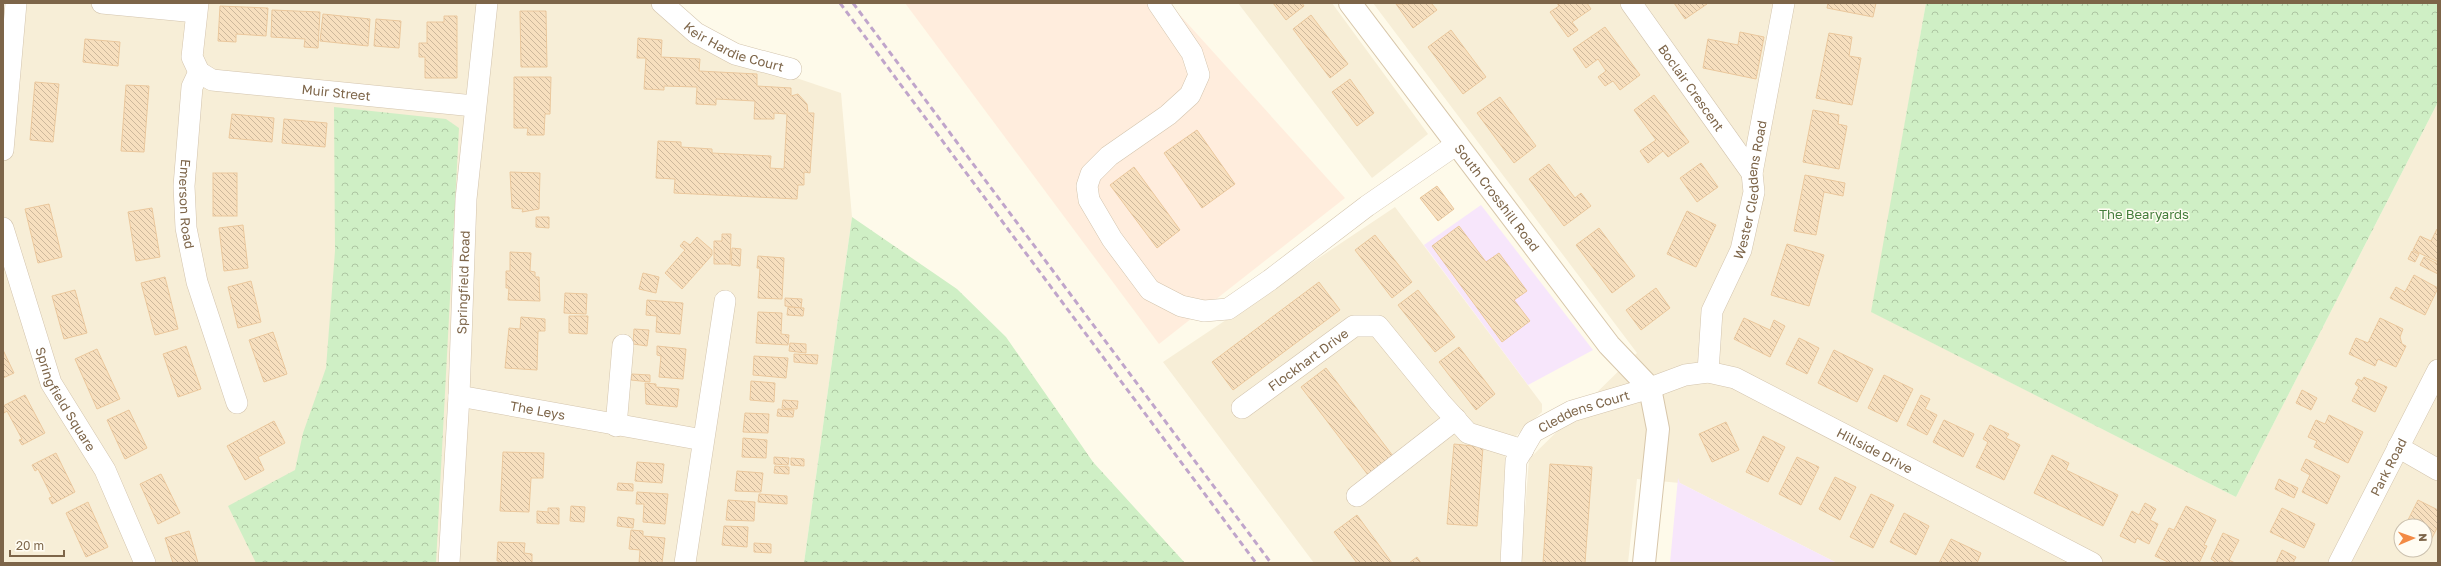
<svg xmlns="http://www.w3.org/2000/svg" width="2441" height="566" viewBox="0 0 2441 566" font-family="'Golos Text',sans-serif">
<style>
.residential{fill:#f7eed7;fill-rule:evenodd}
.commercial{fill:#ffeddd}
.education{fill:#f7e6fb}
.park{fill:url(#park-crowns)}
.building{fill:url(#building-back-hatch);stroke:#ebc89d}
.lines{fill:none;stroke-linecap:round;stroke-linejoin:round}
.street-casing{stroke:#d3c4ad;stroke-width:22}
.secondary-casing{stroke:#d7c6aa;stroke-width:24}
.street{stroke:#fff;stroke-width:21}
.secondary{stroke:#fff;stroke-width:22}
.rail{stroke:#c0a5cb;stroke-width:3;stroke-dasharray:6 4;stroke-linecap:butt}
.labels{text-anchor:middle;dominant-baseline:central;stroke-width:3;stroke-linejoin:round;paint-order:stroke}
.street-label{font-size:13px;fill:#7d6549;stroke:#fffcf2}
.park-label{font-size:13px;fill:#457e3c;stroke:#fffcf2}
</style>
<defs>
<pattern id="park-crowns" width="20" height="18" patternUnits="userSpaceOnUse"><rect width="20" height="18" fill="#cfefc5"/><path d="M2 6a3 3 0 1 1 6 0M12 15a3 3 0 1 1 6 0" fill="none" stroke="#adc5a2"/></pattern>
<pattern id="building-back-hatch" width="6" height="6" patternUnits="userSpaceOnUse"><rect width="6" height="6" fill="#f7dfbe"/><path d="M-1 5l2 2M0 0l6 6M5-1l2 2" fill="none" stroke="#cdb89c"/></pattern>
</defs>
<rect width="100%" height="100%" fill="#fefaea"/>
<g class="residential">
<polygon points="3,3 654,3 710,49 841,93 852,217 804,563 3,563"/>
<polygon points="1238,3 1332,3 1428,134 1372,178"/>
<path d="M 1373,3 L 1926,3 L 1872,312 L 2236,497 L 2438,102 L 2438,563 L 1837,563 L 1680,483 L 1637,479 L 1628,563 L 1521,563 L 1529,459 L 1637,353 ZM 2401,526 L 2425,526 L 2425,550 L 2401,550 Z"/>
<polygon points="1395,207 1542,404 1542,412 1506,445 1500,563 1314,563 1163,362"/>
</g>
<polygon class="commercial" points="905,3 1169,3 1345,198 1159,344"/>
<g class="education">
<polygon points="1481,205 1593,350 1528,385 1424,245"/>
<polygon points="1678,478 1680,483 1837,563 1670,563"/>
</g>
<g class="park">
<polygon points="1926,3 2438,3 2438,102 2236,497 1871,312"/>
<polygon points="334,107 446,119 459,128 436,563 256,563 228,506 295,470 303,433 326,368 335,251"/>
<polygon points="852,217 957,289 1006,337 1093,462 1185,563 804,563"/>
</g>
<g class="building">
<polygon points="1273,3 1302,3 1304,6 1286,20"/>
<polygon points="1431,3 1437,10 1413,28 1396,4"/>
<polygon points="1557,3 1587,3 1591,9 1572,22 1578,30 1568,37 1550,12 1559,6"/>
<polygon points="1674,3 1707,3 1707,4 1685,19"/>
<polygon points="1828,3 1876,3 1873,17 1827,8"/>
<polygon points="220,6 268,8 266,36 236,34 236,42 218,41"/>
<polygon points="272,10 320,12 318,48 304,47 305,39 271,37"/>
<polygon points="520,11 546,11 547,67 521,67"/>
<polygon points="323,14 370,19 368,46 320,41"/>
<polygon points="1311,15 1348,64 1330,78 1293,29"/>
<polygon points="444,16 457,16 457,78 425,78 425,57 419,57 419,43 427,43 427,22 444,22"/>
<polygon points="376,19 401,21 399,48 374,46"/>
<polygon points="1605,27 1640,75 1620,90 1613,81 1605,86 1598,77 1606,71 1598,59 1586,68 1573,49"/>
<polygon points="1451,30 1486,77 1463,94 1428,47"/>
<polygon points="1740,32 1764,37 1756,79 1703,68 1708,39 1738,45"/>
<polygon points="1829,33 1852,37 1849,56 1861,58 1852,105 1816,98"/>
<polygon points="638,38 662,40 661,57 700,59 699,71 757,74 757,86 791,88 791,96 798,94 807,104 808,113 814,113 810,173 804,172 804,185 798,185 797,199 674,193 675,179 656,178 658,141 681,142 681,147 712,149 712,153 771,156 770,168 784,169 787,114 774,113 774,119 754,119 755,101 716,99 716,105 696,104 697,87 664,86 664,90 644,89 646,58 637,58"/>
<polygon points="85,39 120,42 118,66 83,62"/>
<polygon points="514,77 551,77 550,114 545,114 544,135 527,135 528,128 514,128"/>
<polygon points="1350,79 1374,113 1357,126 1332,92"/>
<polygon points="35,82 59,84 53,142 30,140"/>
<polygon points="126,85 149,86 144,152 121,151"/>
<polygon points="1654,95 1689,142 1668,157 1663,151 1648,163 1640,151 1656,140 1634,110"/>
<polygon points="1500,97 1536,146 1514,163 1477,113"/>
<polygon points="1813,110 1839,115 1838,124 1847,126 1839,169 1803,162"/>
<polygon points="232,114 274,118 272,142 229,138"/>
<polygon points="284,119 327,123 325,147 282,143"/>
<polygon points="1197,130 1235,184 1202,208 1164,153"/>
<polygon points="1701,163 1718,187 1697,202 1680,178"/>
<polygon points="1549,164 1575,198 1581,193 1591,206 1564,226 1529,179"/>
<polygon points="1134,167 1180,230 1157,248 1110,185"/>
<polygon points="510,172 540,173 539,209 522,212 523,209 512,208"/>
<rect x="213" y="173" width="24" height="43"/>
<polygon points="1805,175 1845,183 1843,196 1824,192 1816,235 1794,231"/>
<polygon points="1437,186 1454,209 1438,221 1420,198"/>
<polygon points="49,204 62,257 38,263 25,209"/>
<polygon points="152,208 160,257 136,261 128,212"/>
<polygon points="1687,211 1716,225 1696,267 1667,254"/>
<polygon points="536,217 549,217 549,228 536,227"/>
<polygon points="243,225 248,268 224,271 219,228"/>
<polygon points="1459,226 1486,262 1499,253 1527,291 1514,300 1530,321 1502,342 1432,246"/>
<polygon points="1599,228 1635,276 1612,293 1576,245"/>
<polygon points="2437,229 2438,230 2438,262 2413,250 2420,236 2431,241"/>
<polygon points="722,234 731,234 730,264 714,264 714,241 722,241"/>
<polygon points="1375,235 1412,282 1392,298 1355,250"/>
<polygon points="697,237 712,250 712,255 682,289 665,273 685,250 680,246 684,241 690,245"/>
<polygon points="1787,244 1824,255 1809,306 1771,295"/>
<polygon points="732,248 741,249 740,266 731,265"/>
<polygon points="2412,251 2419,254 2415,262 2408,259"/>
<polygon points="510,252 531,253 530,271 535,272 535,277 539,277 540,301 508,300 509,288 506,288 506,271 510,271"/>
<polygon points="758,256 784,258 782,299 758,298 760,268 757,268"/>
<polygon points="2424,257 2438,264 2438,274 2420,265"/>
<polygon points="643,273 659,277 656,293 639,289"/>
<polygon points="2414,275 2438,288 2425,315 2390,298 2396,287 2405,292"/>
<polygon points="165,277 178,329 155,335 141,283"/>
<polygon points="251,281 261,322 238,328 228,287"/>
<polygon points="1319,282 1340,310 1233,390 1212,362"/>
<polygon points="1656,288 1670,308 1641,330 1626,310"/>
<polygon points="75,290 87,333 64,339 52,296"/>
<polygon points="1418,290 1455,337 1435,352 1398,305"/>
<polygon points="565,293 587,294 586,314 564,313"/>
<polygon points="785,298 802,299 801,308 785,306"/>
<polygon points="647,300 683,303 680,334 656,332 657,316 646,315"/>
<polygon points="788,307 804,308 803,316 787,315"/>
<polygon points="758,312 782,313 781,334 789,335 788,345 756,343"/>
<polygon points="569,316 588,316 587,334 569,333"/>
<polygon points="521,317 545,319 545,331 538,331 537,370 505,368 509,328 520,329"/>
<polygon points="1744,318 1770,330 1774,320 1785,326 1770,357 1734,339"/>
<polygon points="2380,318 2403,329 2400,337 2402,344 2406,346 2396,367 2378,359 2375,366 2349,354 2356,338 2368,343"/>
<polygon points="634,329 649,330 647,346 633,344"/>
<polygon points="273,332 287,374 264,382 249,340"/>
<polygon points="1799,338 1819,348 1807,374 1786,364"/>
<polygon points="790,343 806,344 806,353 789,351"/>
<polygon points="186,346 201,389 178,397 163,354"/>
<polygon points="657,346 686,349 683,379 659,377 661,356 657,355"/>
<polygon points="1459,347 1495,394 1476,410 1439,362"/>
<polygon points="97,349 120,399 97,409 75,359"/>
<polygon points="3,350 14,373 3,378"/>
<polygon points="1834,350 1873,369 1857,402 1818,383"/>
<polygon points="794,354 818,355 817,364 794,362"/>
<polygon points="754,356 788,358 786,378 753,375"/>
<polygon points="1326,368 1393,456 1368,475 1301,387"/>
<polygon points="632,374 650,375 650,382 631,380"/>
<polygon points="1884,375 1913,389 1897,422 1868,408"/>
<polygon points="2364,377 2387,387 2375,412 2352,401 2359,387 2355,384 2358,379 2362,381"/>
<polygon points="751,381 775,383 774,402 750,400"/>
<polygon points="645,383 656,384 656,387 679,389 677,407 646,404"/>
<polygon points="2302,390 2317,398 2311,410 2296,403"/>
<polygon points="25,395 45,433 22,445 19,440 22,439 7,411 4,413 3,406"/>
<polygon points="1921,395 1930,399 1925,409 1937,415 1927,435 1907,425"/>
<polygon points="783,400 798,401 797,409 782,408"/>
<polygon points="778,409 794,410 793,417 777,416"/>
<polygon points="129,410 147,448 125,459 107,420"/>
<polygon points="745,413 769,414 768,433 743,432"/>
<polygon points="2329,415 2363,432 2348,463 2314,447 2317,441 2308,437 2316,420 2325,424"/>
<polygon points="1944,420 1974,434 1963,457 1933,442"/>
<polygon points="274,421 285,443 258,457 264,470 245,480 227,446"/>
<polygon points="1726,422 1739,450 1712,462 1699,434"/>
<polygon points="1990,425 2009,434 2006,438 2020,445 2004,480 1976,467 1988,442 1983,439"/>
<polygon points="1763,436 1785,447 1768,482 1746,472"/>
<polygon points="743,438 767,440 766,458 742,457"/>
<polygon points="1454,444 1483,447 1477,526 1447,524"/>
<polygon points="503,452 544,453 543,478 531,478 529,512 500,511"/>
<polygon points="56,453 75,492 52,504 49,498 52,497 38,469 35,471 32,465"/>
<polygon points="2052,455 2069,463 2066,470 2118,495 2103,526 2034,493"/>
<polygon points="774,457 789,458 788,465 774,464"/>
<polygon points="1797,457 1819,467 1801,505 1779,494"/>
<polygon points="791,458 804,459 804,466 791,465"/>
<polygon points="2306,459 2340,476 2327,504 2302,492 2310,475 2301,470"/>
<polygon points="637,462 664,464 662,483 635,481"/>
<polygon points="1550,464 1592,467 1585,563 1543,563"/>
<polygon points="775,466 789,467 789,474 774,473"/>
<polygon points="737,471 763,473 761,492 735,491"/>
<polygon points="161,474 180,513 158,524 140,484"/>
<polygon points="1835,477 1856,487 1840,520 1819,509"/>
<polygon points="2279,479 2298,488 2294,498 2275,489"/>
<polygon points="618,483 633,484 633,491 617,490"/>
<polygon points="637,492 668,494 665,524 643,522 644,504 636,504"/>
<polygon points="759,494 787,496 787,504 758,502"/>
<polygon points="1871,494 1894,505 1873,548 1850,537"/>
<polygon points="728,500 755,502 754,521 726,520"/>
<polygon points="2418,500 2438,510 2438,526 2430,542 2425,540 2425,526 2405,526"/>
<polygon points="88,502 108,547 86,557 66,513"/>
<polygon points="2145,503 2156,509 2150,520 2158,524 2149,544 2137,538 2135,543 2120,536 2132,511 2139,515"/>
<polygon points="571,506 585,507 584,522 570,521"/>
<polygon points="2186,506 2216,520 2204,545 2207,546 2199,563 2170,563 2155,556 2169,528 2174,530"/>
<polygon points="548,508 559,508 559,524 537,523 537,511 548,512"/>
<polygon points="2282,508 2315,524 2304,548 2270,532"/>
<polygon points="1904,513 1929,526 1916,555 1890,542"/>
<polygon points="1357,515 1392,563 1357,563 1334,532"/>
<polygon points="618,517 634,519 633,528 617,526"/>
<polygon points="724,526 748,527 747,547 722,545"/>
<polygon points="631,530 643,531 643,536 665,538 662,563 639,563 640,550 629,549"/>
<polygon points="189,531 198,563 173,563 165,538"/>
<polygon points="2223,533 2239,540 2229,560 2235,563 2217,563 2211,559"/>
<polygon points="1951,539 1981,553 1977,563 1939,563"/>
<polygon points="498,542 525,543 524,553 532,554 532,563 499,563 499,561 497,561"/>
<polygon points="754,543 771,544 771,553 754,552"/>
<polygon points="2282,550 2296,557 2293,563 2276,563"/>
<polygon points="1417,557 1421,563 1409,563"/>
</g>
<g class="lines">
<defs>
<g id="street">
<polyline points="102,3 196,12"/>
<path id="s1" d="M 198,3 L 192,57 L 199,72 L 212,80 L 474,106"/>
<path id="s2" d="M 662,3 L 696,33 L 735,54 L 791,69"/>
<polyline points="1158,3 1192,53 1199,75 1190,95 1168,115 1109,156 1091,174 1087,186 1089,200 1112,239 1150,290 1181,306 1204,311 1228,309 1270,280 1367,206 1457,144"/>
<path id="s3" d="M 1631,3 L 1752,173"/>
<path id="s4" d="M 199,72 L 192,87 L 184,186 L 186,228 L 197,282 L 237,403"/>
<polyline points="3,150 16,3"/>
<path id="s5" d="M 3,228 L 51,383 L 105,470 L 145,563"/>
<path id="s6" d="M 1708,372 L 1712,311 L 1741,250 L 1754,192 L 1752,173 L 1784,3"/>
<path id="s7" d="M 459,396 L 703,440"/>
<path id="s8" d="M 1242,408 L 1354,326 L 1378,326 L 1440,402 L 1468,433 L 1523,450"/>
<polyline points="616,426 623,345"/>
<polyline points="2398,447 2438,470"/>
<polyline points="1357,496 1456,419"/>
<path id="s9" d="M 449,563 L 459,396 L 466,199 L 487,3"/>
<polyline points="685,563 725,301"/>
<path id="s10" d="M 1511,563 L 1516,461 L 1533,432 L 1572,411 L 1650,388 L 1685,375 L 1708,372 L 1735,378 L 2092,563"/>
<path id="s11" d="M 2339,563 L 2438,370"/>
</g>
<g id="secondary">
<path id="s12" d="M 1350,3 L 1609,345 L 1650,388 L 1658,429 L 1644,563"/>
</g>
</defs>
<use href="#street" class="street-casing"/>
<use href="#secondary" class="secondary-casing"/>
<use href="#street" class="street"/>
<use href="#secondary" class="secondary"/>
<g class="rail">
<polyline points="840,3 1256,563"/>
<polyline points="853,3 1271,563"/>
</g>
</g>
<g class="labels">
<g class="street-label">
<text stroke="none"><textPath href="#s2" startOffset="86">Keir Hardie Court</textPath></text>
<text stroke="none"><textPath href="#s3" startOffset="104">Boclair Crescent</textPath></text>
<text stroke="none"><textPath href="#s1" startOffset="211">Muir Street</textPath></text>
<text stroke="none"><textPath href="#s6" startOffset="190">Wester Cleddens Road</textPath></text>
<text stroke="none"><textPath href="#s12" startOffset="244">South Crosshill Road</textPath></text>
<text stroke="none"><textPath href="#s4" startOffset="134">Emerson Road</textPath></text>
<text stroke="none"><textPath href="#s9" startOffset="281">Springfield Road</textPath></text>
<text stroke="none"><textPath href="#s8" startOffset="82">Flockhart Drive</textPath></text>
<text stroke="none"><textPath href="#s5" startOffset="183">Springfield Square</textPath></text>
<text stroke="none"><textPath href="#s7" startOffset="80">The Leys</textPath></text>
<text stroke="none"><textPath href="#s10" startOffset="191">Cleddens Court</textPath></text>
<text stroke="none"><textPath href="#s10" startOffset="507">Hillside Drive</textPath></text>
<text stroke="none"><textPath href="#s11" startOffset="108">Park Road</textPath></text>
</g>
<g class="park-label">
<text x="2144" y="214">The Bearyards</text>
</g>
</g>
<rect width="2441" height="566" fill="none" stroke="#7d6549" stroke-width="8"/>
<g transform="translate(2413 538) rotate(88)"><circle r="19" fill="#fffcf2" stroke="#cbc0ae"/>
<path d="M0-3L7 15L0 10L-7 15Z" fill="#f38a44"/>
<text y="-6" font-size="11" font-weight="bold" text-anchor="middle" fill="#7d6549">N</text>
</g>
<path d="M10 550v6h54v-6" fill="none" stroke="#7d6549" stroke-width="2"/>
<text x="16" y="550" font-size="12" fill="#7d6549" stroke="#fffcf2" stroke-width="3" paint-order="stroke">20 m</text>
</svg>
